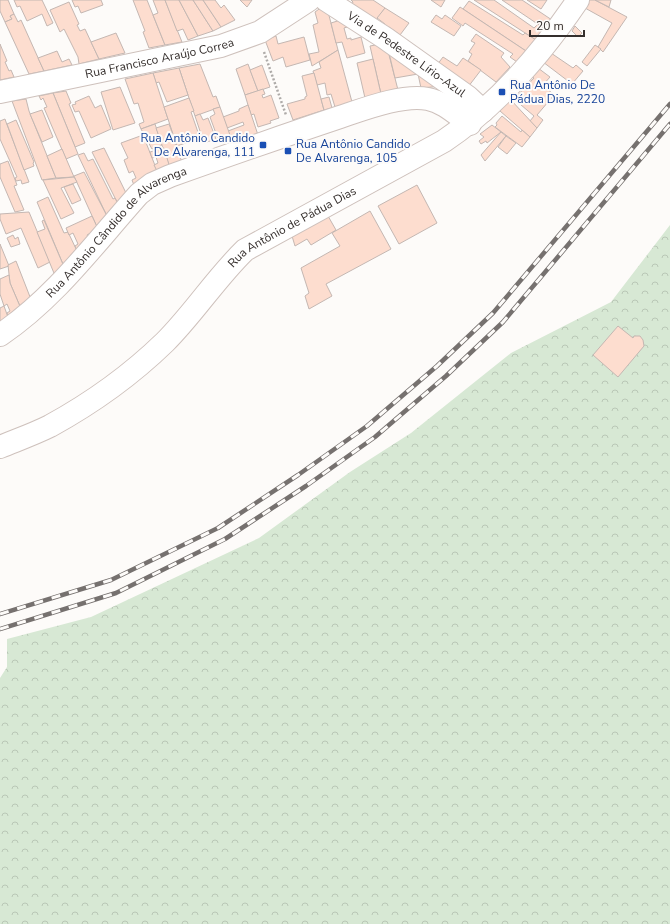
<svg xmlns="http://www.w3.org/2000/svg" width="670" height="924" viewBox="0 0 670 924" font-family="'Nunito Sans',sans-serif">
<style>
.forest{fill:url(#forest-crowns)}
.building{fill:#fdddcf;stroke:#c4b7b2}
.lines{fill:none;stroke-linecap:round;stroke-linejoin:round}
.street-casing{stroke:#cec1bc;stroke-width:24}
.path{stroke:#aeaba9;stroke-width:2.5;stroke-dasharray:2 2;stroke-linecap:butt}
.street{stroke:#fff;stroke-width:22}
.rail-casing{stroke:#76716f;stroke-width:4.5}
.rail{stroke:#fdfbf9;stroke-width:3;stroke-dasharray:9;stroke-linecap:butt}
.transit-dot{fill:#1a4fb4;stroke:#fdfbf9;stroke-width:1.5}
.labels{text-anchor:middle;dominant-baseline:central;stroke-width:4;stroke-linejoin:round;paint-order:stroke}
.street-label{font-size:12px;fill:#352f2d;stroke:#fdfbf9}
.transit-label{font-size:12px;fill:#164399;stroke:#fdfbf9;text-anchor:start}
</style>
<defs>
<pattern id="forest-crowns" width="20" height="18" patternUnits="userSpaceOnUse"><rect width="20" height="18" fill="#d7e8d4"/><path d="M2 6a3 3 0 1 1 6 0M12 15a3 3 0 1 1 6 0" fill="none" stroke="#b9c7b6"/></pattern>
</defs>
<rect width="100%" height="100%" fill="#fdfbf9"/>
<polygon class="forest" points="670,225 670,924 0,924 0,678 7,667 7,639 91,617 259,538 350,472 411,433 511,353 611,302"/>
<g class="building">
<polygon points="0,0 8,0 14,14 10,16 12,19 5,22 0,11"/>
<polygon points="14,0 42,0 53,23 47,26 42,14 27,21 20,6 17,7"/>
<polygon points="72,0 101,0 103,5 81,13 78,6 75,7"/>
<polygon points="133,0 147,0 165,45 149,48 143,32 145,31"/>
<polygon points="153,0 165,0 182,42 165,45 153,15 158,13"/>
<polygon points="165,0 179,0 198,36 188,40 183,29 177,31"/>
<polygon points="179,0 193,0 213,31 198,36"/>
<polygon points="193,0 203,0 221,27 213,31"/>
<polygon points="203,0 215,0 221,8 224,5 235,20 221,27"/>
<polygon points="240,0 252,0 247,7"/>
<polygon points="351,0 373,0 385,8 372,26 363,20 368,14 352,4 353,2"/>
<polygon points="431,0 445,0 441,7"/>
<polygon points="474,0 494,0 534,28 538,24 545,29 536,40"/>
<polygon points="502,0 522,0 552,20 545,29"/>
<polygon points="527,0 547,0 541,9"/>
<polygon points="589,0 595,0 627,17 603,52 598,47 612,23 585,8"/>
<polygon points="595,0 611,0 609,7"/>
<polygon points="469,1 523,35 525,33 536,40 526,51 463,9"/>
<polygon points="69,2 79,24 77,25 80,31 85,29 99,59 79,64 78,57 64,29 60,32 50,10"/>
<polygon points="326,4 338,50 312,66 309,54 319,52 313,25 318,23 315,12"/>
<polygon points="460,7 526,51 517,62 510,57 513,54 465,23 463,26 452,18"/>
<polygon points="385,8 409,23 400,35 389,27 384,33 380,31 385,24 377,18"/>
<polygon points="14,14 18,22 21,20 44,71 29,74 5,22 12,19 10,16"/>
<polygon points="436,15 442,19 445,15 461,26 454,36 431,22"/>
<polygon points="347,18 357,24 344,28 347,39 351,38 351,40 361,37 365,53 347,58 342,42 336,43 331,23"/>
<polygon points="575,26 582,33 578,37 572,31"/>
<polygon points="116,33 125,53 99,59 91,42"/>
<polygon points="476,34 504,53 501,57 510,67 496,82 468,61 472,54 469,52 475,43 471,41"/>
<polygon points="276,36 278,44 304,37 310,60 286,67 283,57 273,61 265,40"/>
<polygon points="386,43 398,90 381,94 370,46"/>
<polygon points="0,44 7,61 5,62 9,71 11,70 14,77 0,80"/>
<polygon points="595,45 601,49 587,66 582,62"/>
<polygon points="338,50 352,102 335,107 331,94 327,95 325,83 317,85 313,71 321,68 319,62"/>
<polygon points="57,51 62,62 69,59 72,65 44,71 38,58"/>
<polygon points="389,53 443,86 421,88 418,74 395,78"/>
<polygon points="551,53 573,68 576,65 583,71 572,84 543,62"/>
<polygon points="443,57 457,66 463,58 481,70 468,87 437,65"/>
<polygon points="373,59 381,94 365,98 357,63"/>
<polygon points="200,64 213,97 216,96 220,107 195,116 179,68"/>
<polygon points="248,64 258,91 245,95 236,69"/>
<polygon points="262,65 270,87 258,91 250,70"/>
<polygon points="179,68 188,95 167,102 159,82 156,83 153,73"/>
<polygon points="538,68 550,77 543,85 554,95 537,115 543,120 537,128 530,121 534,116 514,99 534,78 531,76"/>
<polygon points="153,73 168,119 141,129 139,124 144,122 138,103 134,104 125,79"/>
<polygon points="314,73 324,110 293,120 287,104 305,99 305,97 307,96 302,76"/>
<polygon points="120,87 135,123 113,130 101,92"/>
<polygon points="263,89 265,94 262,95 263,98 271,95 279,118 270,121 271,123 258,127 254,114 251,115 245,95"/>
<polygon points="66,91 71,103 69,104 85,143 75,147 53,93"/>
<polygon points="53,93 78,154 66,159 44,108 47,107 43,98 41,100 39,96"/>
<polygon points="89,96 95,108 101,105 111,129 91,138 79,111 75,112 72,105 76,104 75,102"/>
<polygon points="329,97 332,108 324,110 321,99"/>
<polygon points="189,98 194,111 191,112 200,138 177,146 164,107"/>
<polygon points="26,99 29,111 56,178 42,180 12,101"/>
<polygon points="510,99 537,128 530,137 500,111"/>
<polygon points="248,105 258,135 233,144 228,131 244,125 243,122 227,128 223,117 239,111 239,109"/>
<polygon points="220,107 230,135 218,139 210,117 215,114 213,109"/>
<polygon points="42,110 53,137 42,142 30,114"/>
<polygon points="200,114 203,120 208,118 216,139 204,143 195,116"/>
<polygon points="502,116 521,132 522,130 530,137 522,147 495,127 497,125 496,123"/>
<polygon points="5,119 6,122 29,182 22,184 21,180 16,181 15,178 17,177 0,139 0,121"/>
<polygon points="16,120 34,162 33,163 34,166 24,170 7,124"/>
<polygon points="155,124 162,145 152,149 141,129"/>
<polygon points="169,124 172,132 171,133 182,162 170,168 156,128"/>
<polygon points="492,125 501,132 487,143 486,141 481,144 479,141 484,137 480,134"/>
<polygon points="501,132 506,136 485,161 481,155"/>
<polygon points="143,135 158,173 135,188 132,180 136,178 133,171 129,173 124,160 128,158 121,143"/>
<polygon points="506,136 516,143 507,154 498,147"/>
<polygon points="104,148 127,195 118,204 92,152"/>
<polygon points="164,148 170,168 158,173 154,165 158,163 156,157 152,158 150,152"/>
<polygon points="62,149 74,177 56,178 47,156"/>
<polygon points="84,153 88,161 93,159 113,199 115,198 118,204 107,216 78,155"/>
<polygon points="8,161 17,185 14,186 24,210 15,212 0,177 0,164"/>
<polygon points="84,172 107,216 98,229 74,176"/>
<polygon points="74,177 77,182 61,188 74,213 61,219 43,180"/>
<polygon points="73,184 81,200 72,204 64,187"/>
<polygon points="417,185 437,223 399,244 378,206"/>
<polygon points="48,197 64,233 68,232 78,253 65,269 37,202"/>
<polygon points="370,211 391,249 326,284 332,296 309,309 305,296 309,293 301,268 340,246 332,233"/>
<polygon points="29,212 50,262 38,268 21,228 6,234 0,219 0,214"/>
<polygon points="92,216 98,229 87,235 90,240 78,253 75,246 78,244 73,233 69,235 66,228"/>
<polygon points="328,216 336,230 311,245 307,239 295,246 292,236"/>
<polygon points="44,220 65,269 56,278 37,232 45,229 42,221"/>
<polygon points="13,235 15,239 18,237 20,244 11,247 7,238"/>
<polygon points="0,244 9,266 0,269"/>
<polygon points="16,261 32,302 22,311 10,283 8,265"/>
<polygon points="9,275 10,283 22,311 9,320 7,313 10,311 7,304 4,306 0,294 0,279"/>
<polygon points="4,306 9,320 0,326 0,308"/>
<polygon points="618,326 633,338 634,336 640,336 643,340 644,346 618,377 593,355"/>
</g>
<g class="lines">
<defs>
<g id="street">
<path id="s1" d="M 326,0 L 385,38 L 468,97 L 483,111"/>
<path id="s2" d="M 0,92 L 221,46 L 260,32 L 309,0"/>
<path id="s3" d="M 0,335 C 55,298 95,243 139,194 L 152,184 L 170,176 C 226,156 283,136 340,117 C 364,109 403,94 428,99 C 444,102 457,115 470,124"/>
<path id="s4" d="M 0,447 C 17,440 34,434 50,426 C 92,403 131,375 165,342 C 194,313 216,278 245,250 L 444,141 C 498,105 542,53 578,0"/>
</g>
</defs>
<use href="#street" class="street-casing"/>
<polyline class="path" points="264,52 286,115"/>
<use href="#street" class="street"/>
<defs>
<g id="rail">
<polyline points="0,614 111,580 218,528 298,475 367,426 437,366 493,313 670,104"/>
<polyline points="0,629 116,593 225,539 306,486 375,437 446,376 503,322 670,124"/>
</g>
</defs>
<use href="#rail" class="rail-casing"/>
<use href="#rail" class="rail"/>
</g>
<g class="transit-dot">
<rect x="498" y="88" width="8" height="8" rx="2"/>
<rect x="259" y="141" width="8" height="8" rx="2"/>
<rect x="284" y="147" width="8" height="8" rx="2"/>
</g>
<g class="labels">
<g class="street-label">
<text stroke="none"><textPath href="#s1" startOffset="97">Via de Pedestre Lírio-Azul</textPath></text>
<text stroke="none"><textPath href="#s2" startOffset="163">Rua Francisco Araújo Correa</textPath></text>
<text stroke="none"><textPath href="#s4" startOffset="371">Rua Antônio de Pádua Dias</textPath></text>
<text stroke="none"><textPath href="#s3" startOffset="157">Rua Antônio Cândido de Alvarenga</textPath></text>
</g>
<g class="transit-label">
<text x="510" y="85">Rua Antônio De<tspan x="510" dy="14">Pádua Dias, 2220</tspan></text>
<text x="255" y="138" text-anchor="end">Rua Antônio Candido<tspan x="255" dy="14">De Alvarenga, 111</tspan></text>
<text x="296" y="144">Rua Antônio Candido<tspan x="296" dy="14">De Alvarenga, 105</tspan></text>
</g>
</g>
<path d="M530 30v6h54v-6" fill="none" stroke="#352f2d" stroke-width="2"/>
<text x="536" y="30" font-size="12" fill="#352f2d" stroke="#fdfbf9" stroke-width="3" paint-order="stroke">20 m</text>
</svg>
